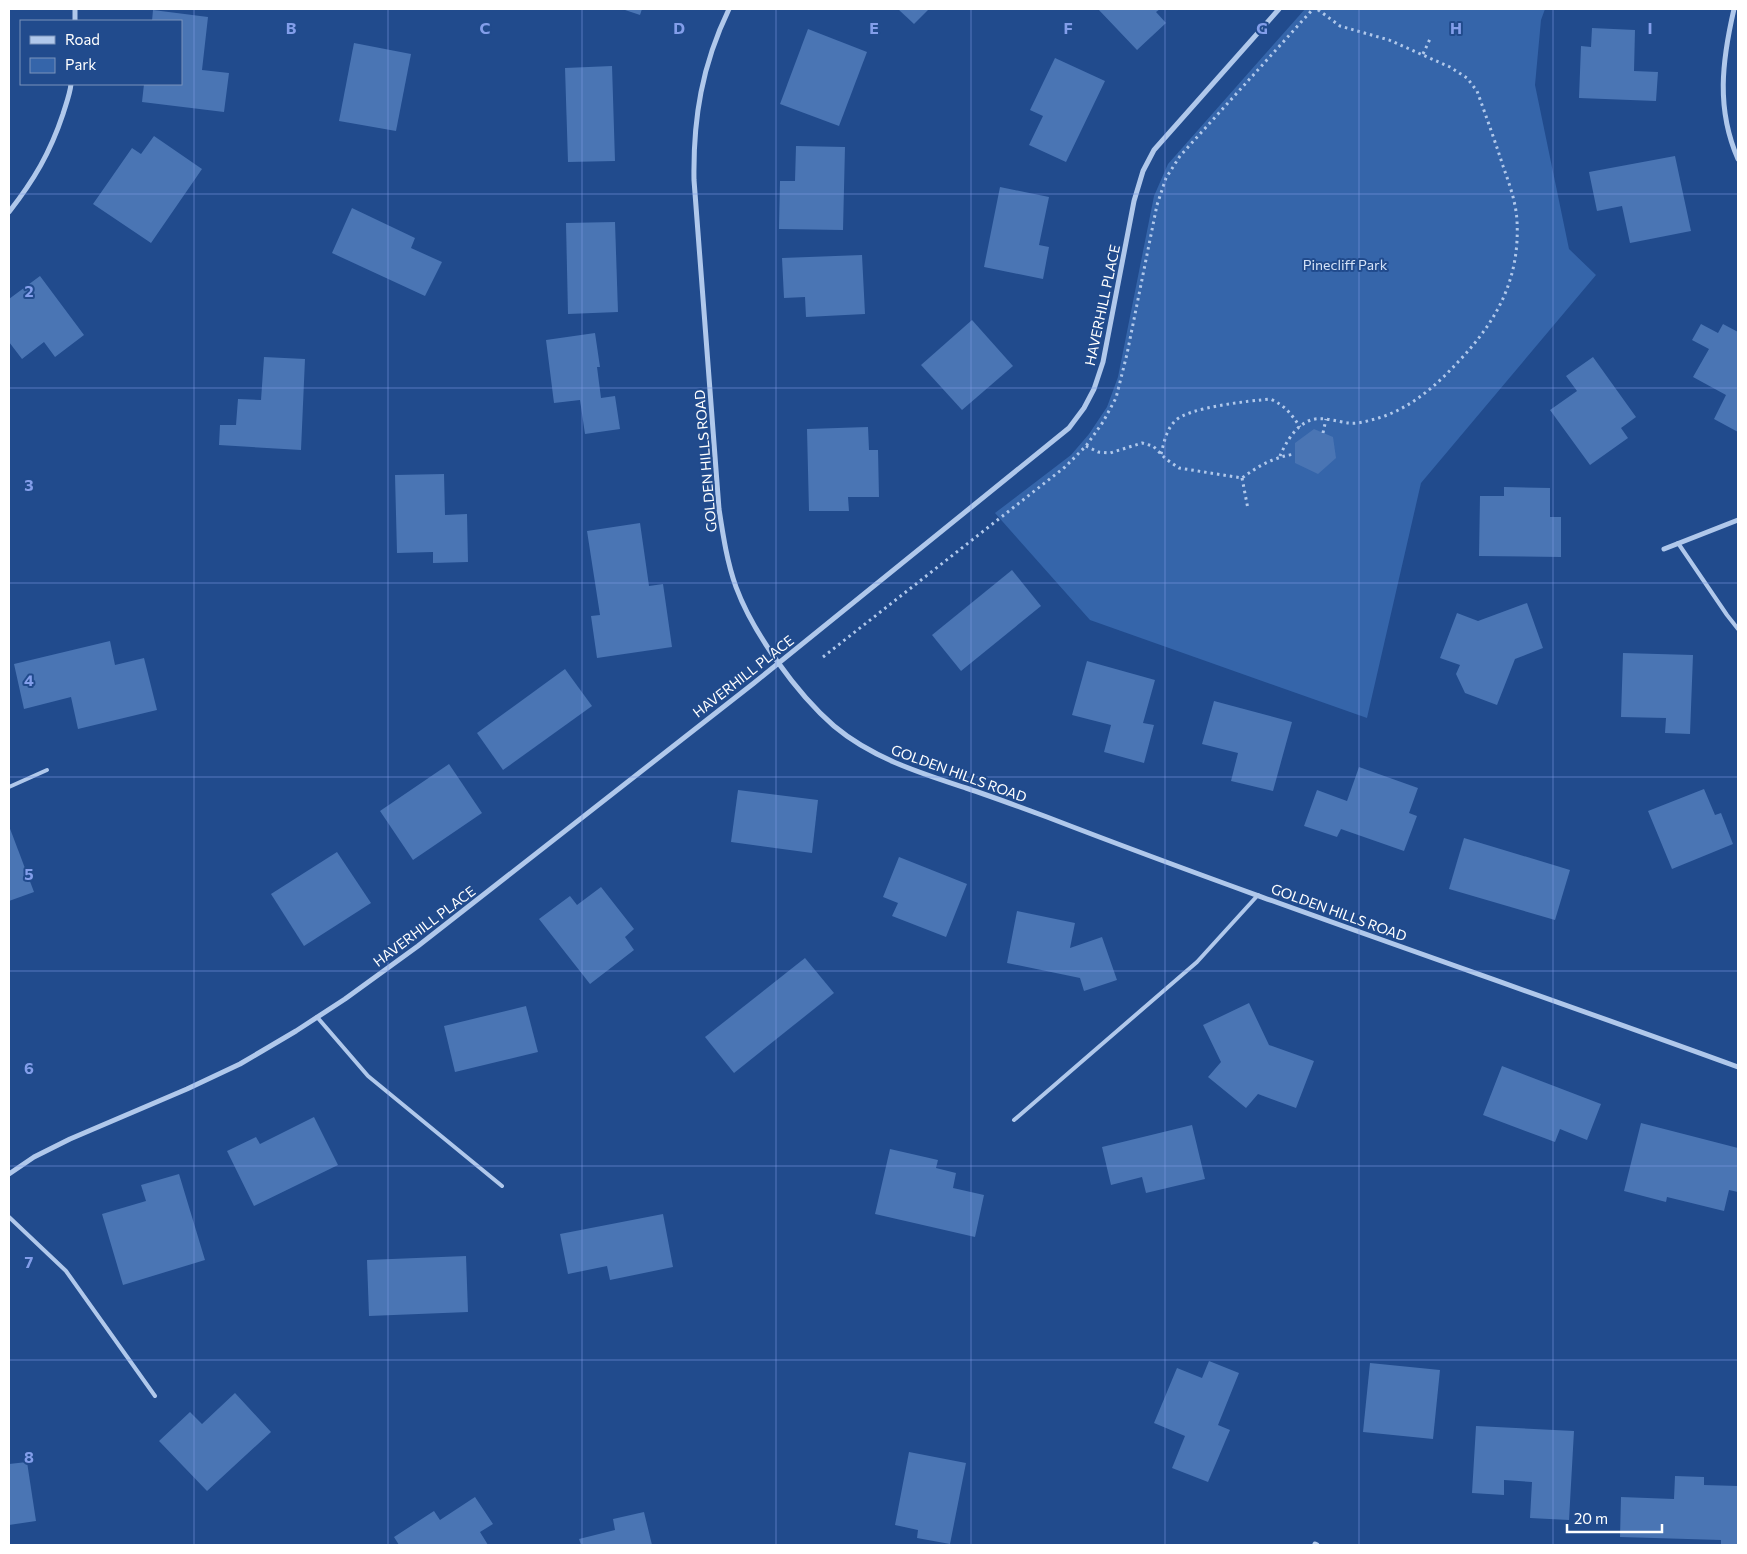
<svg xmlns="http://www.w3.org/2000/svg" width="1747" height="1554" viewBox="0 0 1747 1554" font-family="Commissioner,sans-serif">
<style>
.green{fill:#3565aa}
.building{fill:#4a75b4}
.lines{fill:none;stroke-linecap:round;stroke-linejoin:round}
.path{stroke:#b0c8eb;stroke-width:3;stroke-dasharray:2.5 4;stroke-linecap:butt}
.service{stroke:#b0c8eb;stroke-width:4}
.minor{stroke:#b0c8eb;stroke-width:5}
.grid{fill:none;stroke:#839eea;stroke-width:1;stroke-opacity:0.55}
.labels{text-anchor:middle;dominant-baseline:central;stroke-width:4;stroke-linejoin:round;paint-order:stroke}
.park-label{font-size:14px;fill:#d5e3f8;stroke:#214b8d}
.street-label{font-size:14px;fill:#fff;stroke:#214b8d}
.grid-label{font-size:16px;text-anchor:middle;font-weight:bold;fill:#839eea;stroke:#214b8d;stroke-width:4;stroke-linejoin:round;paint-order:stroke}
</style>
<rect width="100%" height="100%" fill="#214b8d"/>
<polygon class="green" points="1305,9 1545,9 1541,20 1535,85 1569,249 1596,275 1421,483 1367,718 1090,620 995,513 1071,455 1089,434 1107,407 1118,377 1154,196 1168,164"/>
<g class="building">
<polygon points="622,9 642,9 640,15"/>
<polygon points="898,9 929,9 914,24"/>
<polygon points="1098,9 1160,9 1156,12 1166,23 1137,50"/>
<polygon points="153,10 208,17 202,70 229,73 224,112 142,102 144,84 181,84 181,21 152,21"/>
<polygon points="1592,28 1635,30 1634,71 1658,72 1656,101 1579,98 1581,46 1591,47"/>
<polygon points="808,29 867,52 839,126 780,104"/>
<polygon points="354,43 411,54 396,131 339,121"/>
<polygon points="1055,58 1105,81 1066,162 1029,145 1043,116 1030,110"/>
<polygon points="612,66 615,161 568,162 565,68"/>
<polygon points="154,136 202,169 151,243 93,204 132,148 141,154"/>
<polygon points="796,146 845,147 843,230 779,229 780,181 795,181"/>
<polygon points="1675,156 1691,231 1630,243 1622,206 1597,211 1589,172"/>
<polygon points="1000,187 1049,197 1039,245 1049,247 1043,279 984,267"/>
<polygon points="352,208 415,238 411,248 442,262 425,296 332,253"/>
<polygon points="615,222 618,312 568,314 566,223"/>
<polygon points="862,255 865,314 806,317 805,297 784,298 782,258"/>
<polygon points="40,276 84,335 55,357 44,342 22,359 9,342 9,299"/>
<polygon points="972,320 1013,366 962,410 921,365"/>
<polygon points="1701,324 1718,333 1723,324 1738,332 1738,432 1714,419 1726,395 1693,377 1709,349 1692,340"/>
<polygon points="595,333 600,367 597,367 601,398 615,396 620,429 585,434 580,400 554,403 546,340"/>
<polygon points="264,357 305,359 301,450 219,445 220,425 236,425 238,399 261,400"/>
<polygon points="1593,357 1636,417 1621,428 1628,438 1590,465 1550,410 1577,391 1566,376"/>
<polygon points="868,427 869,450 878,450 879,497 848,497 849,511 809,511 807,429"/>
<polygon points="1314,429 1333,437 1336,458 1318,474 1295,463 1295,443"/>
<polygon points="444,474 445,515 467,514 468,562 433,563 433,552 397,553 395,475"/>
<polygon points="1504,487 1550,488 1550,517 1561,517 1561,557 1479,556 1480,496 1504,496"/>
<polygon points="640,523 649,586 663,584 672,647 597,658 591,616 600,615 587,531"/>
<polygon points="1012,570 1041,606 961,671 932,635"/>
<polygon points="1527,603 1543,648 1515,659 1497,705 1465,693 1456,674 1460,665 1440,658 1457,613 1478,621"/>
<polygon points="110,641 115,665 144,658 157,710 78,729 71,697 24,709 14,664"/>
<polygon points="1623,653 1693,655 1690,734 1665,733 1666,718 1621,717"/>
<polygon points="1087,661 1155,680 1143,723 1154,725 1144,763 1104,752 1111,725 1072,715"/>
<polygon points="565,669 592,706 503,770 477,733"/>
<polygon points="1214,701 1292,722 1273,791 1231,781 1238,753 1202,744"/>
<polygon points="449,764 482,813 413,860 380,811"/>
<polygon points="1359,767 1418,788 1409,813 1417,816 1404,851 1341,829 1337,837 1304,826 1317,790 1347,801"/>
<polygon points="1704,789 1715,815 1721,813 1733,844 1672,869 1648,811"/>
<polygon points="738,790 818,800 812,853 731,842"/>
<polygon points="9,826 34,892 9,901"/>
<polygon points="1464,838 1570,870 1555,920 1449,889"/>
<polygon points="337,852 371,903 304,946 271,894"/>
<polygon points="899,857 967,884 946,937 892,916 898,903 883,897"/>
<polygon points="601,887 634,929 625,937 634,950 590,984 539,919 570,896 577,905"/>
<polygon points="1017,911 1075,923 1070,948 1102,937 1117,980 1084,991 1080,978 1007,963"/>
<polygon points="805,958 834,993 734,1073 705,1037"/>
<polygon points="1249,1003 1269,1045 1314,1061 1296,1108 1258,1094 1246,1108 1208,1077 1221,1062 1203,1025"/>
<polygon points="526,1006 538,1052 455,1072 444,1026"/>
<polygon points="1502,1066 1601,1104 1587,1140 1560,1129 1555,1142 1483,1115"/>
<polygon points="314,1117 338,1165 254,1206 227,1151 256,1137 260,1144"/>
<polygon points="1641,1123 1738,1148 1738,1192 1729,1190 1724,1211 1667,1197 1666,1202 1624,1191"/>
<polygon points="1192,1125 1205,1179 1146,1193 1142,1177 1111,1185 1102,1147"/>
<polygon points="890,1149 938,1160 936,1168 956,1173 953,1188 984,1195 975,1237 875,1214"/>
<polygon points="179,1174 205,1260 123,1285 102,1214 146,1201 141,1185"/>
<polygon points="663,1214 673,1267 610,1280 607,1266 568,1274 560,1234"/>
<polygon points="466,1256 468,1312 369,1316 367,1260"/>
<polygon points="1209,1361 1239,1373 1218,1425 1230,1430 1208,1482 1172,1468 1185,1436 1154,1423 1177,1368 1202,1378"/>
<polygon points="1370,1363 1440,1370 1433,1439 1363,1432"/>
<polygon points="235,1393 271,1432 207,1491 159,1441 190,1412 202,1424"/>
<polygon points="1476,1426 1574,1431 1569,1520 1530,1518 1532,1482 1504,1480 1504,1495 1472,1493"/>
<polygon points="909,1452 966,1463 950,1544 917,1538 918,1530 895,1525"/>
<polygon points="27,1462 36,1521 9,1525 9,1464"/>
<polygon points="1675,1476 1704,1477 1704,1485 1738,1486 1738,1545 1721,1545 1721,1540 1620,1537 1621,1497 1674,1499"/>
<polygon points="475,1497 493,1524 480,1532 488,1545 399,1545 394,1537 434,1511 440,1520"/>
<polygon points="644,1512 652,1545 581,1545 579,1539 615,1530 613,1519"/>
</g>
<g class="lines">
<g class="path">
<polyline points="1423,54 1430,39"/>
<polyline points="1323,433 1326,419"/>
<path d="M 1086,446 L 1098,452 L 1110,453 L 1142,443 L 1153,446 L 1166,459 L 1179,468 L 1242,478 C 1258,466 1274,457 1295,454"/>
<path d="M 1161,454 C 1164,443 1166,430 1175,421 C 1188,407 1250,401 1270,399 C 1285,405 1292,415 1300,427"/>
<path d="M 1280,456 C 1286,442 1296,425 1311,420 C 1322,416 1338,422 1349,423 C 1356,424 1364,422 1371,420 C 1406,412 1434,388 1458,362 C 1497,321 1520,279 1517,221 C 1516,202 1509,183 1503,166 C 1495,141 1486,116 1477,91 L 1467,78 L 1450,67 L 1389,40 L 1340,26 L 1317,9"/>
<polyline points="1242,478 1248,509"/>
<polyline points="823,657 1065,467 1086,446 1103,422 1116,398 1127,354 1157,205 1166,178 1180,156 1313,9"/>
</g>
<g class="service">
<polyline points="1678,543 1727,615 1738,629"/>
<polyline points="9,787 47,770"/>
<polyline points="317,1017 368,1076 502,1186"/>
<polyline points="1014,1120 1197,962 1258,895"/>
<polyline points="9,1217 66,1271 155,1396"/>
</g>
<g class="minor">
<polyline points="75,9 75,21"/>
<path d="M 729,9 C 702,65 693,118 694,180 L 719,509 C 723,535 727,562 736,587 C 753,633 797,694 834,726 C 872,758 920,773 966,788 C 993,797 1020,807 1047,817 C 1275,905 1508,983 1738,1067"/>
<path d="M 1734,9 C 1722,61 1716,109 1738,159"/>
<path d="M 9,212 C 34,180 50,153 63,114 C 66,104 70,94 71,84"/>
<polyline points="1664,549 1738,520"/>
<polyline points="9,1174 34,1157 70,1139 187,1089 240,1064 296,1031 345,999 418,946 754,683 1069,428 1084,408 1094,389 1103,362 1134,201 1143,171 1154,150 1279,9"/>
<polyline points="1315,1544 1317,1545"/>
</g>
</g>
<path class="grid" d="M 194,9 L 194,1545M 388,9 L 388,1545M 582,9 L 582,1545M 776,9 L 776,1545M 971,9 L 971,1545M 1165,9 L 1165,1545M 1359,9 L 1359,1545M 1553,9 L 1553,1545M 9,194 L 1738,194M 9,388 L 1738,388M 9,583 L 1738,583M 9,777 L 1738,777M 9,971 L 1738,971M 9,1166 L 1738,1166M 9,1360 L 1738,1360"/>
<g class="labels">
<g class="park-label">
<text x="1345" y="264">Pinecliff Park</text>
</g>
<g class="street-label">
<text transform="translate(1102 305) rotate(-78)">HAVERHILL PLACE</text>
<text transform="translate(705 461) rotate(-95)">GOLDEN HILLS ROAD</text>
<text transform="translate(743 676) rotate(-38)">HAVERHILL PLACE</text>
<text transform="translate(959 773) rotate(20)">GOLDEN HILLS ROAD</text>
<text transform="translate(1339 912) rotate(20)">GOLDEN HILLS ROAD</text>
<text transform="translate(424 926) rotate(-37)">HAVERHILL PLACE</text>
</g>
</g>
<g class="grid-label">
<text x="291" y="34">B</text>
<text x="485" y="34">C</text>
<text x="679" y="34">D</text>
<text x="874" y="34">E</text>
<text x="1068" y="34">F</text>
<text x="1262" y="34">G</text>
<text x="1456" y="34">H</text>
<text x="1650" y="34">I</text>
<text x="29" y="297">2</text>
<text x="29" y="491">3</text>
<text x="29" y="686">4</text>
<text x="29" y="880">5</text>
<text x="29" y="1074">6</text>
<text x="29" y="1268">7</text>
<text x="29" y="1463">8</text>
</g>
<rect width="1747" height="1554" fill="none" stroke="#ffffff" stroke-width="20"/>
<rect x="20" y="20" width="162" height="65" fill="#214b8d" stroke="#7a93bb"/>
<rect x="30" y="36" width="25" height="8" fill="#b0c8eb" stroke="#7a93bb"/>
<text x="65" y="45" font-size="15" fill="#ffffff">Road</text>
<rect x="30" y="58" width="25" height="15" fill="#3565aa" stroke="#7a93bb"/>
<text x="65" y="70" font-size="15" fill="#ffffff">Park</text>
<path d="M1567 1524v8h95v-8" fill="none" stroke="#ffffff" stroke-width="2.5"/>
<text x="1574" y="1524" font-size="15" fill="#ffffff" stroke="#214b8d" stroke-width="4" paint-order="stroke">20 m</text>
</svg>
